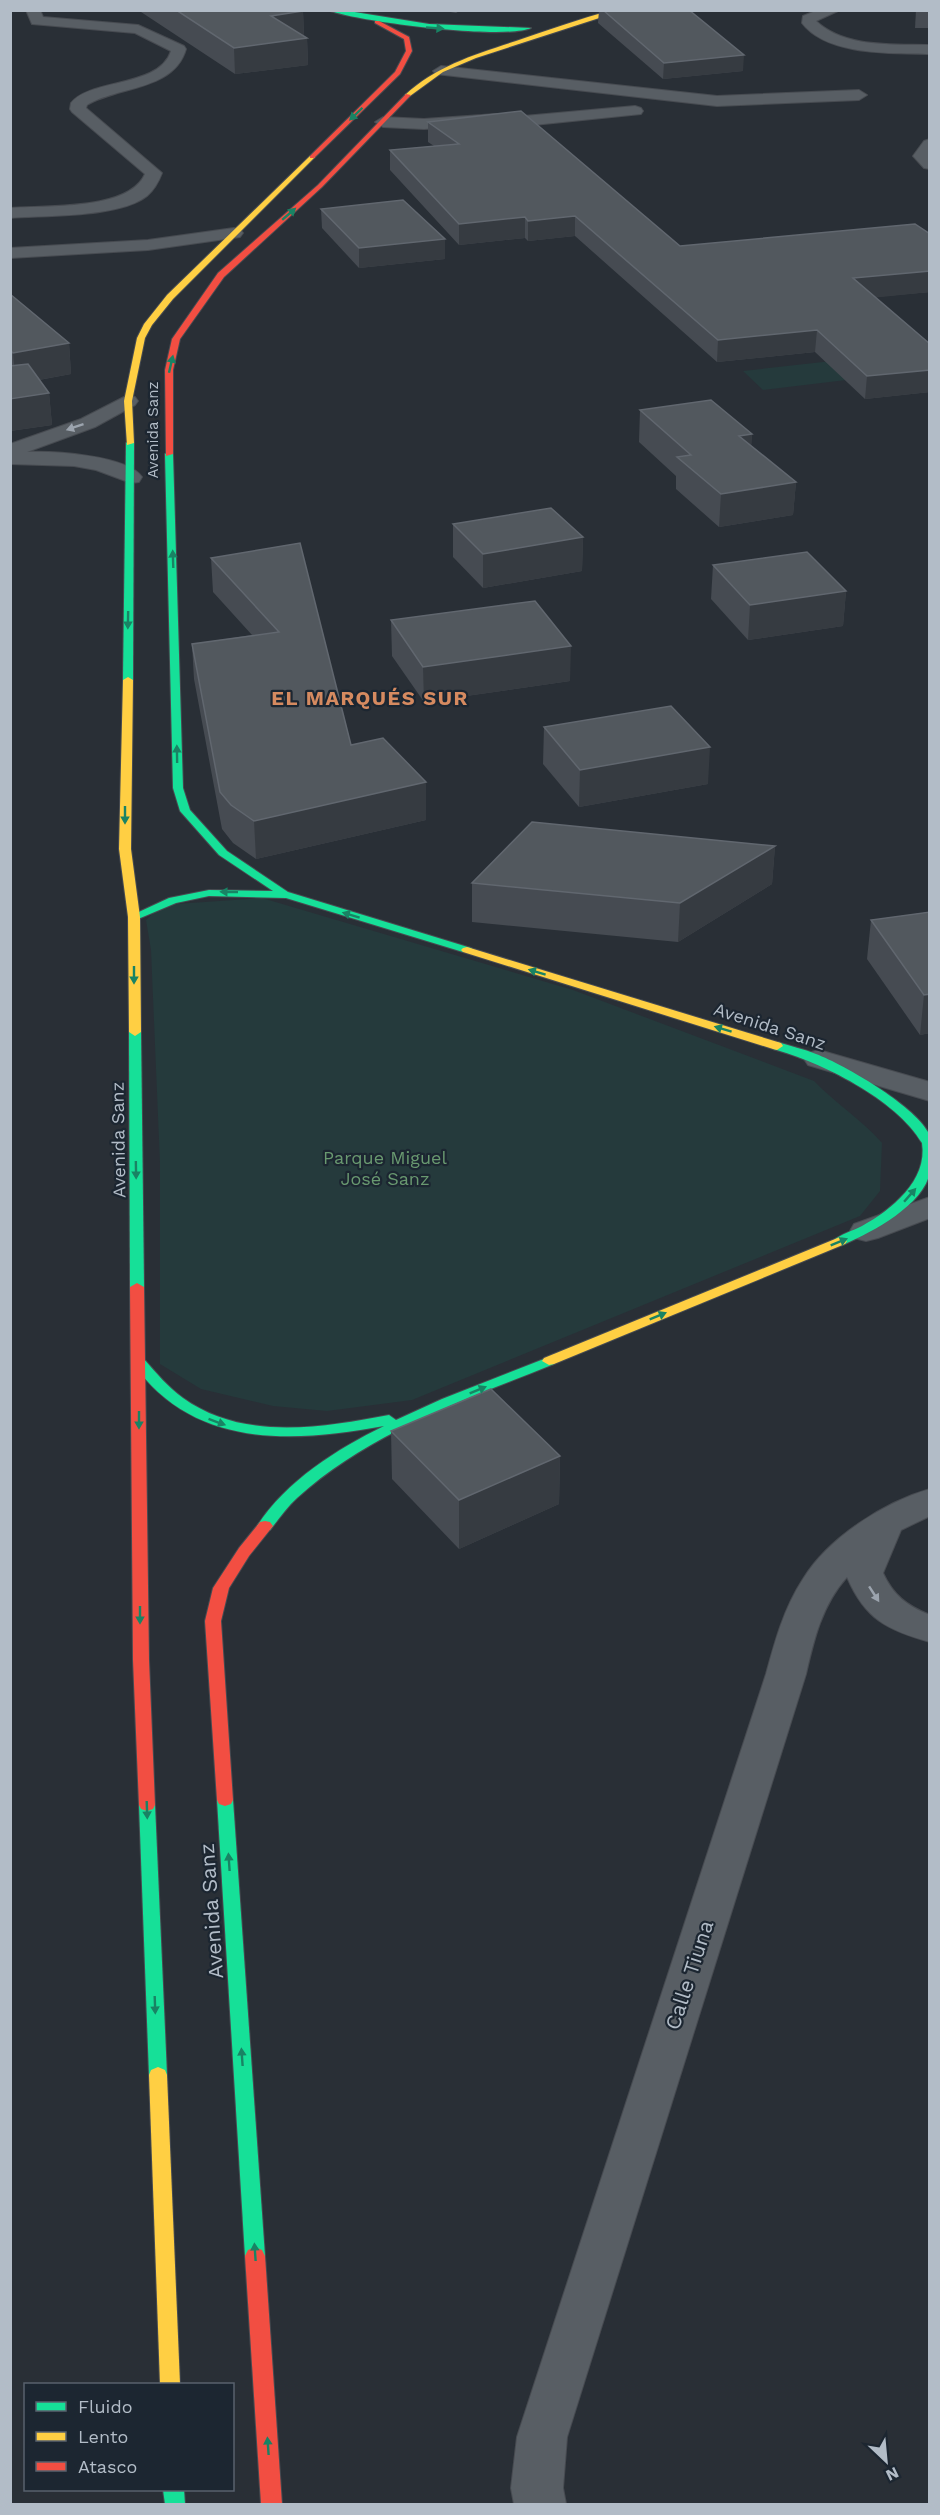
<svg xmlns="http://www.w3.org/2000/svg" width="940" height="2515" viewBox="0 0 940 2515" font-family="'Work Sans',sans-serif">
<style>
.green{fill:#253a3c}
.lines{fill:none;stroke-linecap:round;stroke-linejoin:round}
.street-casing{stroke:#474b51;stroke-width:2}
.fast-casing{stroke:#474b51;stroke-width:2}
.slow-casing{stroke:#474b51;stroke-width:2}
.jam-casing{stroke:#474b51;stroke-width:2}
.street{fill:#585e64;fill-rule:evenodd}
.fast{fill:#16e098;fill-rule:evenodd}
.slow{fill:#ffcf43;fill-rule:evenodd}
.jam{fill:#f24e42;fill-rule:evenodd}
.wall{fill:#464b52}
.shaded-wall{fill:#363b41}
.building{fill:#52585e;stroke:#61676f;stroke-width:1.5}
.oneway{fill:#198364}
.oneway2{fill:#9ca4ae}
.labels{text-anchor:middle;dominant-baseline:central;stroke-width:4.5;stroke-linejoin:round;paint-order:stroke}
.far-street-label{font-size:15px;fill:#b2bcc7;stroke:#1c2631}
.street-label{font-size:18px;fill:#b2bcc7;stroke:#1c2631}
.park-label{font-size:18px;fill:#699970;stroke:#1c2631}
.far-district-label{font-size:20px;font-weight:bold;letter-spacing:1.5px;fill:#d58a60;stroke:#1c2631}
.near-street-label{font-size:21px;fill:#b2bcc7;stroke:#1c2631}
</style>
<rect width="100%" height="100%" fill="#292f36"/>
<g class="green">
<polygon points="841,360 863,378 763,390 743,371"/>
<path d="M 262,898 L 573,990 L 814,1081 C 835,1103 861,1119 882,1143 L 880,1191 L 860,1216 L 412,1400 L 327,1411 L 273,1406 L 201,1389 L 160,1364 L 160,1163 L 151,950 L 146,920 L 161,905 Z"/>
</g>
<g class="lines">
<defs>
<g id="street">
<path d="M 26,10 L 40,10 L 43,17 L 138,25 L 184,46 L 186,49 C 174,91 118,86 87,105 L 86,108 L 162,173 C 159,181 154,190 147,196 C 119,218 46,215 10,218 L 10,208 C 45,205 129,211 145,174 L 72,112 L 70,109 L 71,103 C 91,78 159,88 171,51 L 135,33 L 32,24 Z"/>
<path d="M 818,10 L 840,10 L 816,21 C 845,48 892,44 930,45 L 930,54 C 892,53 827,56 802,23 L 803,16 Z"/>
<polygon points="441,66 717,96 859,90 867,95 859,100 717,106 436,74 433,71"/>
<polygon points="635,106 641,108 643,111 641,114 524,126 496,124 424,129 383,127 375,122 383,117 424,119 496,114 524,116"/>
<polygon points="930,139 930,169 924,168 913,156 924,141"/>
<polygon points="234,228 240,229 243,233 240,237 148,250 10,258 10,248 148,240"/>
<path d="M 128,395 L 135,397 L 138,401 L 135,405 L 95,427 L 27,452 C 52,451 127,455 142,477 L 139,482 L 131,483 L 96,470 L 74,466 L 10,464 L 10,444 L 81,419 Z"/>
<polygon points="819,1050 930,1082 930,1101 808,1065 804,1059 808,1053"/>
<polygon points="930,1197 930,1218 878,1238 866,1241 854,1238 850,1231 854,1224"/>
<path d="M 930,1489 L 930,1516 L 901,1530 L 883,1573 C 893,1595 907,1606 930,1615 L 930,1642 C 887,1630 865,1619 847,1577 C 822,1605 814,1639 806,1674 L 567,2437 L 563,2488 L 566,2504 L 514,2504 L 511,2488 L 517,2437 L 766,1674 C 775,1641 784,1608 803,1579 C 828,1538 884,1502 930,1489 Z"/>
</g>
<g id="fast">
<path d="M 328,10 L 342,10 L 429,24 L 531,28 C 504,40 358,22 328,10 Z"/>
<polygon points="130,440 134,443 133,680 128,683 123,680 126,443"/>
<polygon points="169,451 173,454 183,788 190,810 227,851 288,892 471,948 473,950 471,952 463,952 286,898 209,896 176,903 138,919 134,920 128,917 169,898 209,890 273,891 219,855 180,811 173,788 165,454"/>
<polygon points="135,1028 141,1032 144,1287 137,1291 130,1287 129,1032"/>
<path d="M 777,1042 C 790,1046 804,1049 816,1054 C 845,1065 913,1105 928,1132 C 931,1138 930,1147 930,1154 C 930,1160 930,1167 930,1172 C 924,1205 872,1232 845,1244 L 840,1245 L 833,1241 C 840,1234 853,1231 862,1226 C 891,1210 928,1181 922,1143 C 896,1099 821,1062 773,1049 L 771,1046 L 773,1043 Z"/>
<path d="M 549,1357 L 556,1361 L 554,1364 C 465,1400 370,1432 297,1498 C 287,1507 279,1519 270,1530 L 260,1530 L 257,1526 C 286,1481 337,1449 384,1426 C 292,1443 192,1449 132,1362 L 134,1359 L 144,1359 C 156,1373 168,1387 183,1398 C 243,1441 321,1428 389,1415 L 396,1420 L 442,1399 Z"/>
<polygon points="225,1794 231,1796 233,1800 265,2256 262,2262 255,2265 248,2262 245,2256 217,1800 219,1796"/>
<polygon points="147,1799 153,1801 155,1805 167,2075 165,2080 158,2083 151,2080 149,2075 139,1805 141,1801"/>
<polygon points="163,2490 184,2490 185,2504 165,2504"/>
</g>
<g id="slow">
<path d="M 612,10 L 624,10 L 476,58 L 443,72 L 410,96 L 405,95 C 436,66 476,54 516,41 C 548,30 580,19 612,10 Z"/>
<polygon points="310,156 315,157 173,299 152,325 145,338 132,401 134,443 127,445 124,401 137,338 144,324 167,295"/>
<polygon points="128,677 133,680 131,849 140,917 141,1032 135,1036 129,1032 128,917 119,849 123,680"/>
<polygon points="467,947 781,1043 783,1046 777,1050 773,1049 463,952 461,950 463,948"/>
<polygon points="840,1237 847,1241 845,1244 554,1364 549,1365 542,1361 544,1358"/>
<polygon points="158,2067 165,2070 167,2075 180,2384 160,2384 149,2075 151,2070"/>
</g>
<g id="jam">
<polygon points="375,21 379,21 409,37 412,51 400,74 314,158 310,158 310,156 395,72 406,51 404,39 375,23"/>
<polygon points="406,94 411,95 322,187 224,277 180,339 173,370 173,454 166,456 165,370 172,339 218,273 318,185"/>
<polygon points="137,1283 144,1287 149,1660 155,1805 153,1809 147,1811 141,1809 139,1805 133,1660 130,1287"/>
<polygon points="265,1521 270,1522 273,1526 249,1556 229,1588 221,1621 233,1800 231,1804 225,1806 219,1804 217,1800 205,1621 213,1588 239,1548 260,1522"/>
<polygon points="255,2247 262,2250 265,2256 282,2504 261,2504 245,2256 248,2250"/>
</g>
</defs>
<use href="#street" class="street-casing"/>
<use href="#fast" class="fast-casing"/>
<use href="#slow" class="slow-casing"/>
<use href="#jam" class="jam-casing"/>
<use href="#street" class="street"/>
<use href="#fast" class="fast"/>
<use href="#slow" class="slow"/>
<use href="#jam" class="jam"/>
</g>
<g class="wall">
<polygon points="138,10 302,10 303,11 304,36 307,38 308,65 235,74"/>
<polygon points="439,10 461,10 456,13"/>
<polygon points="599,10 689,10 743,71 663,79 598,23"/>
<polygon points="916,10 930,10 930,28 915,28"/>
<polygon points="428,122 680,246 930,234 930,292 875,297 930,344 930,392 865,399 815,352 717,362 575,236 528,241 525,238 459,245 390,170 390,150 434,146 428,142"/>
<polygon points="321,209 445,259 359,268 322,228"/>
<polygon points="10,294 69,343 71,374 39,380 49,393 52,425 10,431"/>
<polygon points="640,410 752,434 751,446 796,482 793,515 719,527 676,489 676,476 639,442"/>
<polygon points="453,524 583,537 582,571 483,588 453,557"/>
<polygon points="300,543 351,745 426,820 256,859 233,843 222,829 194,679 192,644 252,635 213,592 211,558"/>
<polygon points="713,565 846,591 843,626 748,640 711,599"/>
<polygon points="391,620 570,681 424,702 392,656"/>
<polygon points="544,727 708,784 579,807 543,764"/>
<polygon points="775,846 772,884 678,942 472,922 472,883"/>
<polygon points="930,912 930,1033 920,1035 867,959 871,920"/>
<polygon points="391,1431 560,1456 559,1504 459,1549 392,1479"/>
</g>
<g class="shaded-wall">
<polygon points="303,11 304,37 271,16"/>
<polygon points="307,38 308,65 235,74 234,48"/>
<polygon points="744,55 743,71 663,79 664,63"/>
<polygon points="575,216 575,236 528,241 528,221"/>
<polygon points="525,217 525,238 459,245 459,224"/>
<polygon points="445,239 445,259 359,268 359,248"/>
<polygon points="930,271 930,292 852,300 853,278"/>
<polygon points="817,330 815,352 717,362 718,340"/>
<polygon points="69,343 71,374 16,384 13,353"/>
<polygon points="930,370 930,392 865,399 867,376"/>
<polygon points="49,393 52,425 10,431 10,399"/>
<polygon points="752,434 750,466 739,436"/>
<polygon points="796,482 793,515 719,527 721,494"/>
<polygon points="583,537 582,571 483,588 483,554"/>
<polygon points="846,591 843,626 748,640 750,605"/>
<polygon points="571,646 570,681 424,702 423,667"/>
<polygon points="710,747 708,784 579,807 580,770"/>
<polygon points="426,782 426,820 256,859 254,821"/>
<polygon points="775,846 772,884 678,942 680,903"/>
<polygon points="930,994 930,1033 920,1035 924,995"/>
<polygon points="560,1456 559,1504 459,1549 459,1500"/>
</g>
<g class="building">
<polygon points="176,10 302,10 303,11 271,16 307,38 234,48"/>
<polygon points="603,10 689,10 744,55 664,63"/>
<polygon points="521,111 680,246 915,224 930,234 930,271 853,278 930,344 930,370 867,376 817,330 718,340 575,216 528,221 525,217 459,224 390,150 459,144 428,122"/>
<polygon points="403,200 445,239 359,248 321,209"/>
<polygon points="10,294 69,343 13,353 10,350"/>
<polygon points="28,364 49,393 10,399 10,366"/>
<polygon points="711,400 752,434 739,436 796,482 721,494 677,457 691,455 640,410"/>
<polygon points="551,508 583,537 483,554 453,524"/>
<polygon points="300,543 351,745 383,738 426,782 254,821 231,805 220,792 192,644 279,632 211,558"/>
<polygon points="807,552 846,591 750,605 713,565"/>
<polygon points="535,601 571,646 423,667 391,620"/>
<polygon points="671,706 710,747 580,770 544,727"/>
<polygon points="532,822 775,846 680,903 472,883"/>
<polygon points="930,912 930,994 924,995 871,920"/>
<polygon points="491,1389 560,1456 459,1500 391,1431"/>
</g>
<defs><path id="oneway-solid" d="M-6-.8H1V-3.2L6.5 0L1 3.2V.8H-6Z" transform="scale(1.5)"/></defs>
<g class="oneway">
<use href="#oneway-solid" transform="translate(435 28) rotate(4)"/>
<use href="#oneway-solid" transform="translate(356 114) rotate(136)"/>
<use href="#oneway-solid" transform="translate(289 214) rotate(-41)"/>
<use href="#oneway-solid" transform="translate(171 364) rotate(-77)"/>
<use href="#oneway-solid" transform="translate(173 559) rotate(-92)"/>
<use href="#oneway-solid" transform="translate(128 620) rotate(91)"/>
<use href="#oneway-solid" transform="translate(177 754) rotate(-91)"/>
<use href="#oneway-solid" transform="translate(125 815) rotate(90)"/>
<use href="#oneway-solid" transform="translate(229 892) rotate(-179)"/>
<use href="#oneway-solid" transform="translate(351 915) rotate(-163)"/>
<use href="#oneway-solid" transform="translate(537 972) rotate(-163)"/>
<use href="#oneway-solid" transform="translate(134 975) rotate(90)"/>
<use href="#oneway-solid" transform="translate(723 1029) rotate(-163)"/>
<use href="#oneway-solid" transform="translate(136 1170) rotate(89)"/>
<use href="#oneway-solid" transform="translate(910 1195) rotate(-49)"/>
<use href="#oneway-solid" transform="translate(839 1242) rotate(-22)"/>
<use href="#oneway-solid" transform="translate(658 1316) rotate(-22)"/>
<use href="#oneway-solid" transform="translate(478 1390) rotate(-22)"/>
<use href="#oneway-solid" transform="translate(139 1420) rotate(90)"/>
<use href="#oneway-solid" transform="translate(217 1422) rotate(20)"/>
<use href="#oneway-solid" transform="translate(140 1615) rotate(90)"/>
<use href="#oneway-solid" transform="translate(147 1810) rotate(88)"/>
<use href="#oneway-solid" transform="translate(229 1862) rotate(-94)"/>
<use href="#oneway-solid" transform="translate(155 2005) rotate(88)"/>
<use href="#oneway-solid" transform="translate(242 2057) rotate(-94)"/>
<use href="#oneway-solid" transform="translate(255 2252) rotate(-94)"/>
<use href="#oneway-solid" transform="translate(268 2446) rotate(-94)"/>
</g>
<g class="oneway2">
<use href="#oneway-solid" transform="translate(75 427) rotate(161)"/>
<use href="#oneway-solid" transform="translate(874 1594) rotate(57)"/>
</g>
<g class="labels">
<g class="far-street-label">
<text transform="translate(153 430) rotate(-90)">Avenida Sanz</text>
</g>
<g class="street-label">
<text transform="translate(770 1026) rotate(18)">Avenida Sanz</text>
<text transform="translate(118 1140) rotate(-91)">Avenida Sanz</text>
</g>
<g class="park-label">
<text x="385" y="1157">Parque Miguel<tspan x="385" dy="21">José Sanz</tspan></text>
</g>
<g class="far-district-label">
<text x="370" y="698">EL MARQUÉS SUR</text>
</g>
<g class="near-street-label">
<text transform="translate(211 1911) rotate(-94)">Avenida Sanz</text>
<text transform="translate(689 1975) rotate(-72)">Calle Tiuna</text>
</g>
</g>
<rect width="940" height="2515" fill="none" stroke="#b2bcc7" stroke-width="24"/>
<rect x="24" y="2383" width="210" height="108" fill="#1c2631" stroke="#58626d" stroke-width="1.5"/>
<rect x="36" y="2402" width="30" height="9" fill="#16e098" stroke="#58626d" stroke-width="1.5"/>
<text x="78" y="2413" font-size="18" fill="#b2bcc7">Fluido</text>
<rect x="36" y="2432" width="30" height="9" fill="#ffcf43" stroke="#58626d" stroke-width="1.5"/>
<text x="78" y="2443" font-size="18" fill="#b2bcc7">Lento</text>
<rect x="36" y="2462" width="30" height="9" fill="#f24e42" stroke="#58626d" stroke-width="1.5"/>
<text x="78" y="2473" font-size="18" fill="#b2bcc7">Atasco</text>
<g transform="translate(886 2461) rotate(154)" stroke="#1c2631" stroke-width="4.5" paint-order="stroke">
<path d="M0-4.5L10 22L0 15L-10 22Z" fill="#b2bcc7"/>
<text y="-9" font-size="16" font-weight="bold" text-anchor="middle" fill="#b2bcc7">N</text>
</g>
</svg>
